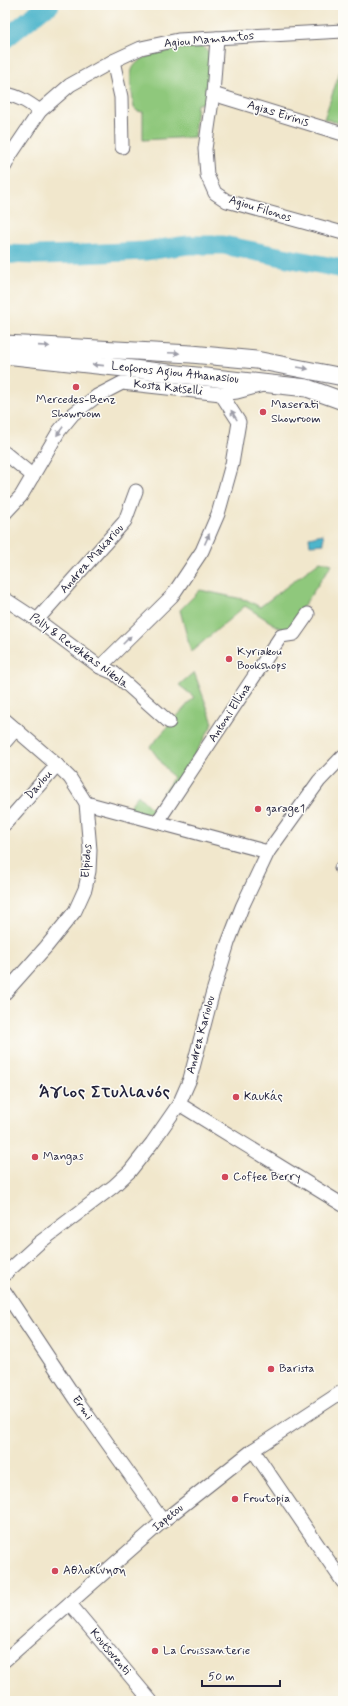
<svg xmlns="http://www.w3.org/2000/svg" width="348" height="1706" viewBox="0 0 348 1706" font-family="Mynerve,sans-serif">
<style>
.green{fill:#8fc87c;stroke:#58755c}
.water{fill:#4db5cb;stroke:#386c83}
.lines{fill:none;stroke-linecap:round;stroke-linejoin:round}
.river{stroke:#4db5cb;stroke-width:19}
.minor-casing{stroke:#6a676e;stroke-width:15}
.major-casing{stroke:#6a676e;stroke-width:19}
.minor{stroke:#fff;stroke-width:13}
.major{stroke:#fff;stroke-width:17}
.oneway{fill:#9c9ca7}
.poi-dot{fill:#d1495b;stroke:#fdfcf7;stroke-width:1.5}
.labels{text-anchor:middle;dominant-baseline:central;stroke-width:3;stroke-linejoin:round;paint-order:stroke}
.street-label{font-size:12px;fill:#22223b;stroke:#fdfcf7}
.poi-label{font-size:12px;fill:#22223b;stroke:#fdfcf7;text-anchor:start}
.district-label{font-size:16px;font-weight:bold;letter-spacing:1px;fill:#22223b;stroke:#fdfcf7}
</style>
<rect width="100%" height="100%" fill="#fdfcf7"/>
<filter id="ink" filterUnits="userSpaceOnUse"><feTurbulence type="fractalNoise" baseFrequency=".025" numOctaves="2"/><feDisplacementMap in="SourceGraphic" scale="8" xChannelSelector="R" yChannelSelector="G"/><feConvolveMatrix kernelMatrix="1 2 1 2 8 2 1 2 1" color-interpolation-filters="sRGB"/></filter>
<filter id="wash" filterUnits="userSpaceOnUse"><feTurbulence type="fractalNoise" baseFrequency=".012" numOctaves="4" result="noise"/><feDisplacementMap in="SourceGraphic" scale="16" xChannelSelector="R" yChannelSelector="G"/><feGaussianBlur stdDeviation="0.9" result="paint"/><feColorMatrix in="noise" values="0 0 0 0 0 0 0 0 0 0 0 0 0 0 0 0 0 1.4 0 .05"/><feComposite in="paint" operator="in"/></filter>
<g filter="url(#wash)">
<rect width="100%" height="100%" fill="#f1e7cc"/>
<g class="green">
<path d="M 202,46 L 212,55 L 207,103 L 197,104 L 194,137 L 143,140 L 143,112 L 137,111 L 134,108 C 133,98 129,79 132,70 C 138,51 184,49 202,46 Z"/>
<polygon points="343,62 343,124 324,119"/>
<polygon points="320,561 332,564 286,632 245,606 191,652 180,610 200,590 247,600 260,607"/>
<polygon points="194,672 213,723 162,813 139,814 124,809 129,807 138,795 153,810 173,778 150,747 194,697 179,685"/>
</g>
<polygon class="water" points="323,534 324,544 310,545 309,537"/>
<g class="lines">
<g class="river">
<polyline points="5,39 42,9 50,5"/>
<polyline points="5,254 36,255 81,254 145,251 188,245 223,245 343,269"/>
</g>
</g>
</g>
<g filter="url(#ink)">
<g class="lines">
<defs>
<g id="minor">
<polyline points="217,38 213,94 205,149 207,175 215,193 227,201 343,233"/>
<polyline points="113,61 121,97 122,147"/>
<path d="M 5,94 C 19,96 29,103 40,111"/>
<polyline points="213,94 343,134"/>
<polyline points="5,166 11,154 40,111 70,85 113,61 141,48 178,40 343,31"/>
<polyline points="5,453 33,476"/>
<polyline points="5,513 21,496 59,431 73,414 97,396 122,383 221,394 237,392 263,385"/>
<polyline points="5,599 37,620 100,667 114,673 169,722"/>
<polyline points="37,620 125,521 136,491"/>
<polyline points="100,667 172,596 202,551 218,514 232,464 239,422 221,394"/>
<polyline points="5,720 57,765 70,778 86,803 90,850 89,871 85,889 75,911 46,947 5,993"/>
<polyline points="5,742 16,729"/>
<polyline points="86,803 268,852"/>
<polyline points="158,821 281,636 294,634 308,614"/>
<polyline points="5,824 57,765"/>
<polyline points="341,868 343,869"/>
<polyline points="179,1104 343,1205"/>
<polyline points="5,1274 39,1243 114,1186 130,1171 152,1143 179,1104 190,1079 212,995 228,943 242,907 268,852 319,781 343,756"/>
<polyline points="5,1292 76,1399 163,1521"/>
<polyline points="253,1450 343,1582"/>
<polyline points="70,1604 151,1701"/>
<polyline points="5,1660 163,1521 253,1450 343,1391"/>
</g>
<g id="major">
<polyline points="5,344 191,354 256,360 343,377"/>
<polyline points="5,355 307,388 343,401"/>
</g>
</defs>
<use href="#minor" class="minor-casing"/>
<use href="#major" class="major-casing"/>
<use href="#minor" class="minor"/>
<use href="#major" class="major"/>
</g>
<defs><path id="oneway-solid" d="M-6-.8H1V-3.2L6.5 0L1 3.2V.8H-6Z"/></defs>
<g class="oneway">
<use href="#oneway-solid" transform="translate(44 346) rotate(4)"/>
<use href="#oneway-solid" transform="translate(174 353) rotate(3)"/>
<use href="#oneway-solid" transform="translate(98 365) rotate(-174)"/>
<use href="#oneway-solid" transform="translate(303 368) rotate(10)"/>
<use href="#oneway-solid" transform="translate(234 415) rotate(-122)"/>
<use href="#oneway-solid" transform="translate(60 431) rotate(126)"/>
<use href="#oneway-solid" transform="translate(207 539) rotate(-66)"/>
<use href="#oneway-solid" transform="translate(127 640) rotate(-45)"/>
</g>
</g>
<g class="poi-dot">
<circle cx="76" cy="387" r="4"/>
<circle cx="263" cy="412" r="4"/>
<circle cx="229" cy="659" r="4"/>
<circle cx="258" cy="809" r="4"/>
<circle cx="236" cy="1097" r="4"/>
<circle cx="35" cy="1157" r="4"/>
<circle cx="225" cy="1177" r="4"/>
<circle cx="271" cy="1369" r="4"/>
<circle cx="235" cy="1499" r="4"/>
<circle cx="55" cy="1571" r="4"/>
<circle cx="155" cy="1651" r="4"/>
</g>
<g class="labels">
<g class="street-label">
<text transform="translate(209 40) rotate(-5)">Agiou Mamantos</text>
<text transform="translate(278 114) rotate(17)">Agias Eirinis</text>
<text transform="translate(260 209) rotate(17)">Agiou Filonos</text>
<text transform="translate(175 373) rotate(6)">Leoforos Agiou Athanasiou</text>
<text transform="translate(168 388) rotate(6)">Kosta Katselli</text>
<text transform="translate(92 559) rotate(-48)">Andrea Makariou</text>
<text transform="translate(79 651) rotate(36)">Polly &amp; Revekkas Nikola</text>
<text transform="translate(230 713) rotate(-57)">Antoni Ellina</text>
<text transform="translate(39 785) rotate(-49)">Davlou</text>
<text transform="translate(87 861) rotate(-86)">Elpidos</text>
<text transform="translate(201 1035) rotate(-75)">Andrea Kariolou</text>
<text transform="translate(82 1408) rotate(55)">Ermi</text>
<text transform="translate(168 1518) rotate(-40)">Iapetou</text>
<text transform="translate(110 1652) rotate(50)">Koutsoventi</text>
</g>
<g class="poi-label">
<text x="76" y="400" text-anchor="middle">Mercedes-Benz<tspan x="76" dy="14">Showroom</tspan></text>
<text x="271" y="405">Maserati<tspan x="271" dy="14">Showroom</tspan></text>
<text x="237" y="652">Kyriakou<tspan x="237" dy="14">Bookshops</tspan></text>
<text x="266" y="809">garage1</text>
<text x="244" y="1097">Καυκάς</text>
<text x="43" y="1157">Mangas</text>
<text x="233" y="1177">Coffee Berry</text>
<text x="279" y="1369">Barista</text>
<text x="243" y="1499">Froutopia</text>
<text x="63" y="1571">Αθλοκίνηση</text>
<text x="163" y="1651">La Croissanterie</text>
</g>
<g class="district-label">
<text x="105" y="1092">Άγιος Στυλιανός</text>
</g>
</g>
<rect width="348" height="1706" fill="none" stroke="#fdfcf7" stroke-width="20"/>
<path d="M202 1680v6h78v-6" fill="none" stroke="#22223b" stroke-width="2"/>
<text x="208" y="1680" font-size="12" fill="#22223b" stroke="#fdfcf7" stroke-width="3" paint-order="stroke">50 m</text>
</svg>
